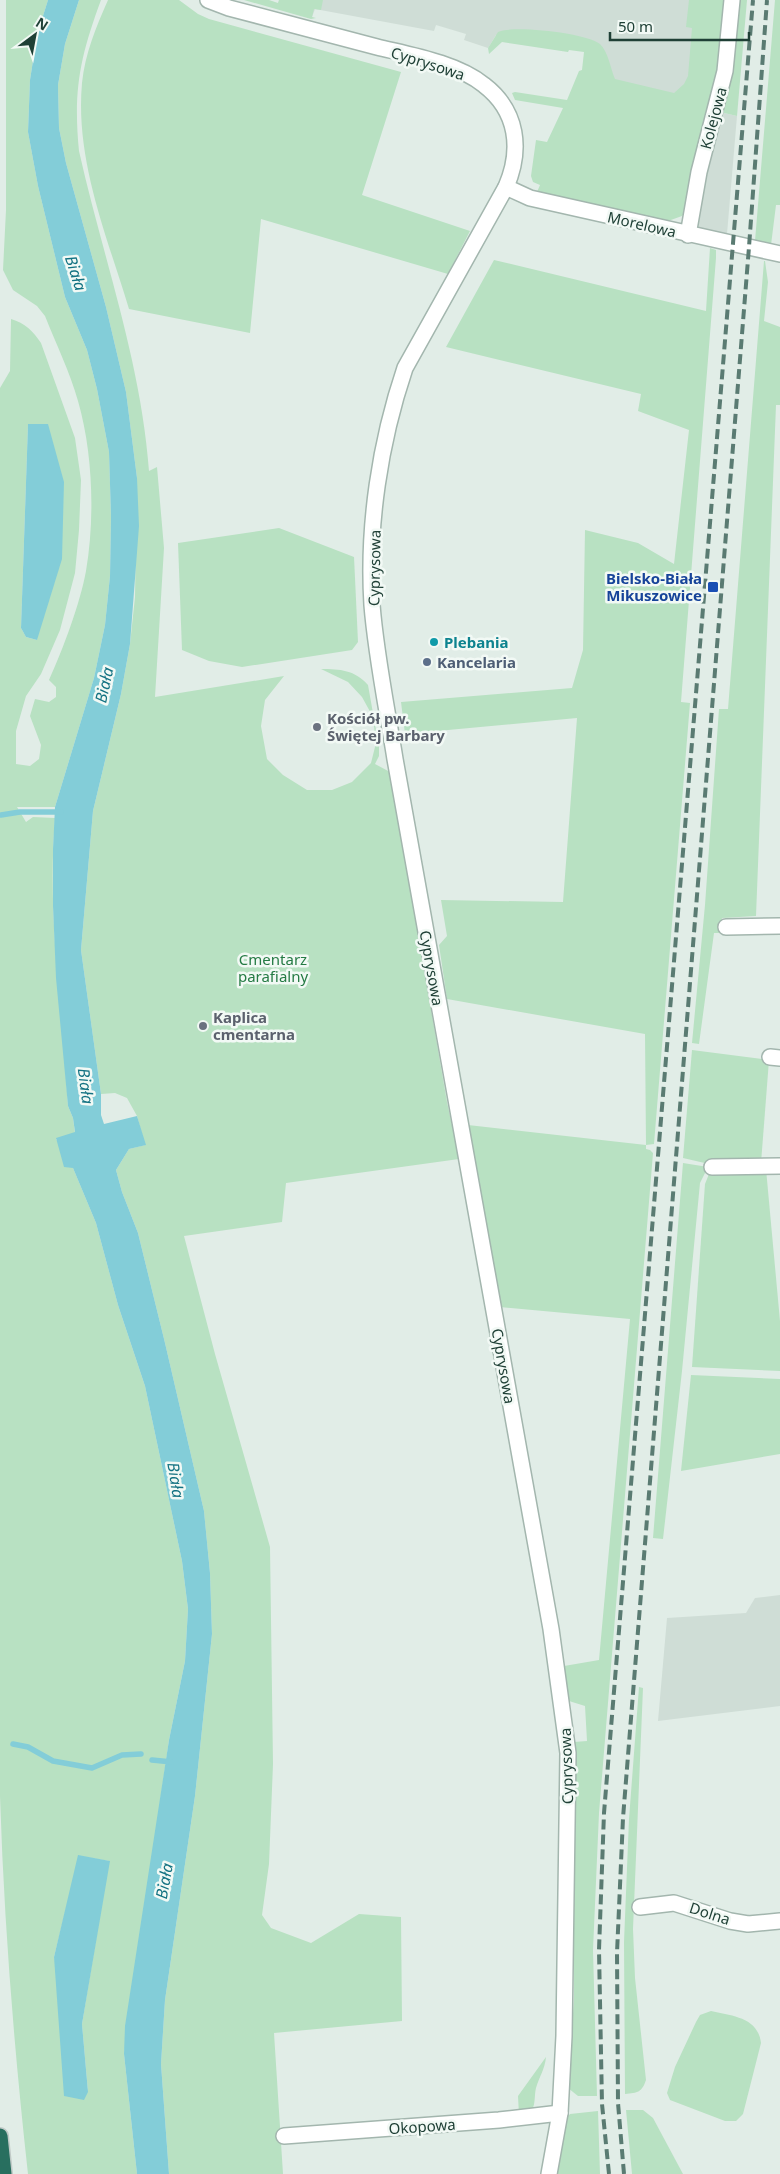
<svg xmlns="http://www.w3.org/2000/svg" width="780" height="2174" viewBox="0 0 780 2174" font-family="'Noto Sans',sans-serif">
<style>
.built{fill:#cfddd6}
.green{fill:#b8e1c2;fill-rule:evenodd}
.water{fill:#83cdd8}
.lines{fill:none;stroke-linecap:round;stroke-linejoin:round}
.stream{stroke:#83cdd8;stroke-width:5.5}
.minor-casing{stroke:#a3b6ae;stroke-width:18}
.motorway-casing{stroke:#c0cac7;stroke-width:18}
.minor{stroke:#fff;stroke-width:15}
.motorway{stroke:#286f5f;stroke-width:15}
.rail{stroke:#5a7b72;stroke-width:4;stroke-dasharray:10 5;stroke-linecap:butt}
.transit-dot{fill:#1a4fb4;stroke:#f2f9f5;stroke-width:2}
.culture-dot{fill:#0f9aa8;stroke:#f2f9f5;stroke-width:2}
.service-dot{fill:#5c6f8a;stroke:#f2f9f5;stroke-width:2}
.worship-dot{fill:#6b7280;stroke:#f2f9f5;stroke-width:2}
.labels{text-anchor:middle;dominant-baseline:central;stroke-width:5;stroke-linejoin:round;paint-order:stroke}
.street-label{font-size:15px;fill:#1f4036;stroke:#f2f9f5}
.transit-label{font-size:15px;font-weight:bold;fill:#164399;stroke:#f2f9f5;text-anchor:end}
.culture-label{font-size:15px;font-weight:bold;fill:#0d838f;stroke:#f2f9f5;text-anchor:start}
.service-label{font-size:15px;font-weight:bold;fill:#4e5e75;stroke:#f2f9f5;text-anchor:start}
.worship-label{font-size:15px;font-weight:bold;fill:#5b616d;stroke:#f2f9f5;text-anchor:start}
.park-label{font-size:15px;fill:#257b44;stroke:#f2f9f5}
.water-label{font-size:16px;font-style:italic;fill:#137282;stroke:#f2f9f5}
</style>
<rect width="100%" height="100%" fill="#e1ede7"/>
<g class="built">
<polygon points="279,0 720,0 700,107 609,82 588,48 496,35 488,48 464,40 466,34 436,25 434,31 315,9 312,17 278,6"/>
<polygon points="720,112 737,116 727,234 701,230 696,222 703,172"/>
<polygon points="780,1595 780,1706 658,1721 667,1618 746,1613 755,1598"/>
</g>
<g class="green">
<path d="M 6,0 L 48,0 L 37,35 L 30,80 L 28,132 L 38,186 L 65,297 L 87,350 L 97,389 L 109,452 L 111,517 L 110,576 L 105,625 L 94,678 L 55,807 L 17,807 L 26,822 L 33,817 L 55,818 C 47,915 62,1010 68,1106 L 73,1118 L 75,1133 L 56,1139 L 73,1168 L 96,1223 L 118,1305 L 145,1386 L 182,1561 L 188,1609 L 185,1661 L 169,1740 L 124,2054 L 137,2174 L 28,2174 C 14,2048 4,1922 0,1796 L 0,388 L 10,371 L 11,319 C 25,323 33,331 41,343 L 75,438 L 81,480 L 79,530 L 75,573 L 60,630 L 41,674 L 26,696 L 16,731 L 16,764 L 30,766 L 39,759 L 41,745 L 30,716 L 35,699 L 49,702 L 56,697 L 56,687 L 49,680 C 63,649 80,604 86,571 C 95,518 93,453 78,401 C 70,372 56,344 45,316 L 37,306 L 13,290 L 3,270 L 6,210 ZM 28,424 L 48,424 L 37,640 L 26,637 L 21,628 ZM 79,1856 L 109,1861 L 82,2024 L 88,2092 L 54,1957 Z"/>
<path d="M 79,0 L 101,0 C 80,57 73,90 79,151 C 103,258 141,361 149,471 L 157,467 L 164,548 L 155,697 L 284,676 L 265,700 L 261,726 L 267,759 L 283,775 L 307,790 L 332,790 L 352,782 L 371,763 L 376,743 L 373,717 L 362,697 L 348,682 L 321,669 C 340,669 355,670 368,685 L 379,747 L 379,756 L 375,764 L 390,772 L 447,1102 L 459,1159 L 286,1183 L 282,1222 L 184,1236 L 215,1354 L 270,1547 L 273,1764 L 269,1864 L 262,1915 L 271,1928 L 311,1943 L 359,1914 L 401,1917 L 402,2021 L 274,2033 L 283,2174 L 169,2174 L 161,2064 L 165,2000 L 195,1796 L 212,1634 L 210,1573 L 204,1511 L 165,1343 L 138,1233 L 122,1192 L 116,1170 L 129,1149 L 145,1145 L 137,1116 L 127,1098 L 115,1093 L 101,1094 L 81,950 L 93,811 L 121,694 L 130,644 L 135,597 L 137,478 L 126,392 L 106,307 L 66,163 L 59,128 L 58,85 L 65,44 Z"/>
<path d="M 108,0 L 179,0 L 198,14 L 209,19 L 401,72 L 362,195 L 470,231 L 448,274 L 261,219 L 250,333 L 129,309 C 107,236 75,161 82,83 C 85,54 96,27 108,0 Z"/>
<polygon points="244,0 269,0 278,3 279,0 323,0 321,10 314,9 312,17 316,18 311,19"/>
<path d="M 689,0 L 728,0 L 720,71 L 686,211 L 682,216 L 668,221 L 537,192 L 540,185 L 533,182 L 531,176 L 536,140 L 547,142 L 563,108 L 515,100 L 512,93 L 515,92 L 567,100 L 579,71 L 582,70 L 584,52 L 569,50 L 568,52 L 502,42 L 489,54 L 488,48 L 498,32 C 513,25 586,33 600,44 C 608,51 611,70 615,79 L 674,93 L 684,84 L 688,76 L 692,28 L 686,27 Z"/>
<polygon points="736,0 747,0 737,116 720,112"/>
<polygon points="775,0 780,0 780,205 776,205 771,245 755,241"/>
<polygon points="710,248 716,250 716,258 681,702 690,703 654,1144 646,1145 646,1149 650,1150 653,1153 599,1813 593,1950 597,2096 578,2096 568,2088 574,1999 574,1742 587,1741 585,1706 569,1701 564,1666 599,1660 630,1319 500,1307 468,1125 646,1145 645,1034 447,999 439,945 447,936 441,900 563,902 577,718 405,734 401,702 572,688 583,650 585,530 638,543 674,564 689,430 638,411 641,394 446,347 494,260 706,311"/>
<polygon points="764,261 765,261 768,282 764,321 780,327 780,405 776,405 756,916 722,918 719,933 714,933 699,1044 692,1043 705,905 719,709 728,709"/>
<polygon points="279,528 354,557 358,642 352,650 242,667 209,661 182,650 178,543"/>
<polygon points="692,1050 769,1060 761,1163 709,1164 683,1158"/>
<polygon points="683,1163 708,1167 700,1183 682,1371 663,1539 653,1538"/>
<polygon points="713,1169 766,1169 780,1321 780,1371 692,1367 705,1184 709,1174"/>
<polygon points="691,1375 780,1379 780,1454 681,1471"/>
<path d="M 639,1687 L 643,1688 L 633,1929 L 635,1978 L 646,2080 C 642,2092 638,2093 625,2094 L 624,1942 L 629,1819 Z"/>
<path d="M 711,2011 C 732,2016 758,2017 761,2043 L 743,2114 L 736,2121 L 725,2121 L 670,2100 L 667,2093 L 675,2067 L 696,2022 L 700,2015 Z"/>
<path d="M 546,2057 C 545,2069 539,2077 536,2088 C 534,2096 536,2104 531,2112 L 519,2115 L 518,2096 Z"/>
<polygon points="626,2110 643,2110 653,2118 683,2174 632,2174"/>
<polygon points="598,2111 600,2174 556,2174 566,2119 570,2114"/>
</g>
<g class="water">
<polygon points="48,0 79,0 65,44 58,85 59,128 66,163 106,307 126,392 137,478 139,526 130,644 121,694 93,811 81,950 101,1094 101,1115 104,1124 137,1116 146,1145 129,1149 116,1170 122,1192 138,1233 165,1343 204,1511 210,1573 212,1634 195,1796 165,2000 161,2064 169,2174 137,2174 124,2054 125,2026 169,1740 185,1661 188,1609 182,1561 145,1386 118,1305 96,1223 73,1168 64,1167 56,1138 75,1132 73,1118 68,1106 56,978 53,906 53,849 55,807 94,678 105,625 110,576 111,517 109,452 97,389 87,350 65,297 38,186 28,132 30,80 37,35"/>
<polygon points="28,424 48,424 64,482 62,559 37,640 26,637 21,628"/>
<polygon points="78,1855 110,1861 82,2024 88,2092 84,2100 64,2096 54,1957"/>
</g>
<g class="lines">
<g class="stream">
<polyline points="1,815 20,812 61,812"/>
<polyline points="13,1744 28,1747 53,1761 92,1768 122,1755 141,1754"/>
<polyline points="152,1760 172,1762"/>
</g>
<defs>
<g id="minor">
<path d="M 208,0 L 229,8 C 278,21 328,34 377,47 C 410,55 457,63 484,85 C 518,111 522,150 506,187 L 405,368 C 380,442 367,526 372,605 C 376,656 387,708 395,759 L 551,1629 L 568,1753 L 564,2036 L 560,2113 L 549,2174"/>
<polyline points="506,187 530,198 780,254"/>
<polyline points="688,235 699,172 725,71 732,0"/>
<polyline points="726,927 780,926"/>
<polyline points="770,1057 780,1058"/>
<polyline points="712,1167 780,1166"/>
<polyline points="640,1907 674,1903 730,1921 748,1924 780,1921"/>
<polyline points="284,2136 499,2120 560,2113"/>
</g>
<polyline id="motorway" points="0,2136 4,2174"/>
</defs>
<use href="#minor" class="minor-casing"/>
<use href="#motorway" class="motorway-casing"/>
<use href="#minor" class="minor"/>
<use href="#motorway" class="motorway"/>
<g class="rail">
<polyline points="609,2174 602,2104 599,1950 604,1813 753,0"/>
<polyline points="624,2174 618,2103 617,1953 623,1818 749,247 767,0"/>
</g>
</g>
<rect class="transit-dot" x="707" y="581" width="12" height="12" rx="2.5"/>
<circle class="culture-dot" cx="434" cy="642" r="5"/>
<circle class="service-dot" cx="427" cy="662" r="5"/>
<g class="worship-dot">
<circle cx="317" cy="727" r="5"/>
<circle cx="203" cy="1026" r="5"/>
</g>
<g class="labels">
<g class="street-label">
<text transform="translate(428 63) rotate(18)">Cyprysowa</text>
<text transform="translate(713 118) rotate(-75)">Kolejowa</text>
<text transform="translate(642 224) rotate(13)">Morelowa</text>
<text transform="translate(374 568) rotate(-89)">Cyprysowa</text>
<text transform="translate(432 968) rotate(80)">Cyprysowa</text>
<text transform="translate(504 1366) rotate(80)">Cyprysowa</text>
<text transform="translate(566 1766) rotate(-92)">Cyprysowa</text>
<text transform="translate(710 1913) rotate(18)">Dolna</text>
<text transform="translate(422 2126) rotate(-4)">Okopowa</text>
</g>
<g class="transit-label">
<text x="702" y="578">Bielsko-Biała<tspan x="702" dy="17">Mikuszowice</tspan></text>
</g>
<g class="culture-label">
<text x="444" y="642">Plebania</text>
</g>
<g class="service-label">
<text x="437" y="662">Kancelaria</text>
</g>
<g class="worship-label">
<text x="327" y="718">Kościół pw.<tspan x="327" dy="17">Świętej Barbary</tspan></text>
<text x="213" y="1017">Kaplica<tspan x="213" dy="17">cmentarna</tspan></text>
</g>
<g class="park-label">
<text x="273" y="959">Cmentarz<tspan x="273" dy="17">parafialny</tspan></text>
</g>
<g class="water-label">
<text transform="translate(76 273) rotate(72)">Biała</text>
<text transform="translate(104 685) rotate(-78)">Biała</text>
<text transform="translate(86 1086) rotate(83)">Biała</text>
<text transform="translate(176 1480) rotate(81)">Biała</text>
<text transform="translate(164 1881) rotate(-80)">Biała</text>
</g>
</g>
<g transform="translate(35 35) rotate(32)" stroke="#f2f9f5" stroke-width="4" paint-order="stroke">
<path d="M0-4L9 19L0 12L-9 19Z" fill="#1f4036"/>
<text y="-8" font-size="14" font-weight="bold" text-anchor="middle" fill="#1f4036">N</text>
</g>
<path d="M610 32v8h139v-8" fill="none" stroke="#1f4036" stroke-width="2.5"/>
<text x="618" y="32" font-size="15" fill="#1f4036" stroke="#f2f9f5" stroke-width="4" paint-order="stroke">50 m</text>
</svg>
